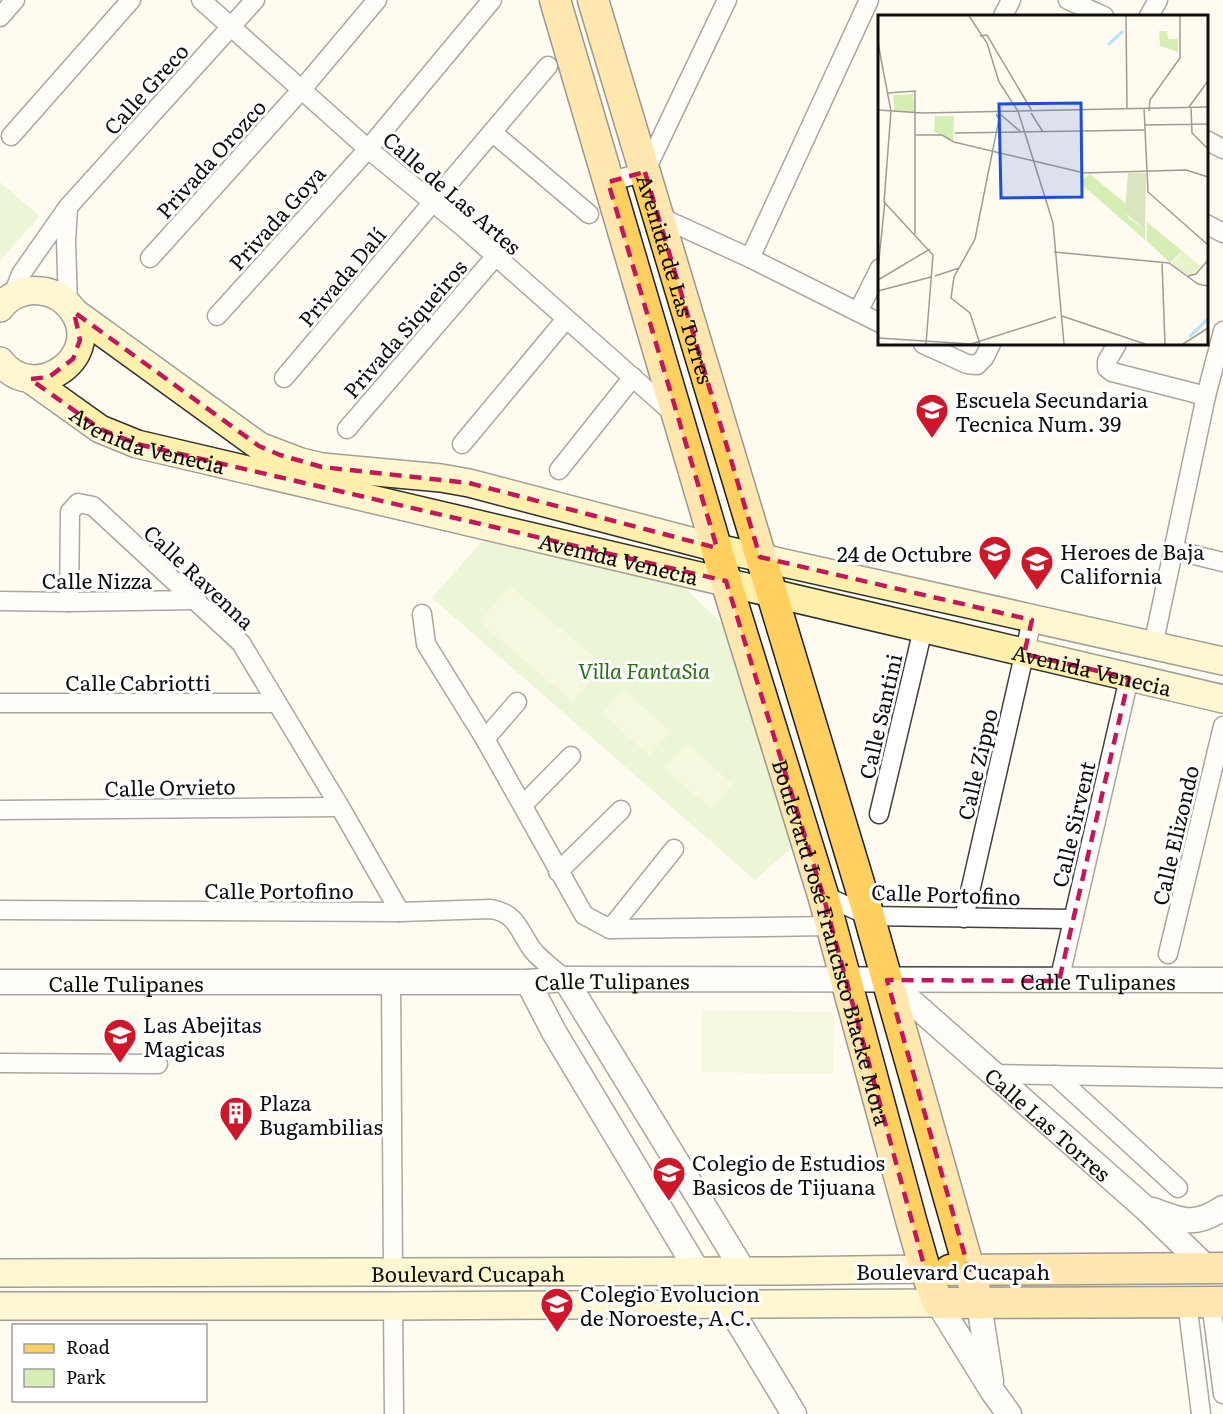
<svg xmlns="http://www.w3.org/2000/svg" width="1223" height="1414" viewBox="0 0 1223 1414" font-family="Literata,serif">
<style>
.green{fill:#d6eeb4}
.pitch{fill:#e8f4c7}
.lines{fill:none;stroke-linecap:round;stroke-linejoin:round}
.minor-casing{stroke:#414141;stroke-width:21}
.tertiary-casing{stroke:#414141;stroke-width:27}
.secondary-casing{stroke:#303030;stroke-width:30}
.primary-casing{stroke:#1f1f1f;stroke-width:33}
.minor{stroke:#fff;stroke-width:18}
.tertiary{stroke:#fff;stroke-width:24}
.secondary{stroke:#fff1ab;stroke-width:27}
.primary{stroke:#ffcf60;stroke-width:30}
.marked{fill:none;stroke:#c2185b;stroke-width:4.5;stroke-dasharray:12 8;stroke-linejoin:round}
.labels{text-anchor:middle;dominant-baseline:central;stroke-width:6;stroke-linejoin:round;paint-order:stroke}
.street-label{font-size:21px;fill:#0e0e0e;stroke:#fff}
.poi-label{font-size:21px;fill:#0e0e0e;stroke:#fff;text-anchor:start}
.park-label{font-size:21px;font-style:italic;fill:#2e6e17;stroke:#fff}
.inset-river{fill:none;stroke:#aee4fd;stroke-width:3}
.inset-road{fill:none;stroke:#9f9c96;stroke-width:1.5}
.view{fill:#1d4ed8;fill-opacity:0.15;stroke:#1d4ed8;stroke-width:3}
.inset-edge{fill:none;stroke:#0e0e0e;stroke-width:3}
</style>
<rect width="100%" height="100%" fill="#fffbf0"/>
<g class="green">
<polygon points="0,182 39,216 0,261"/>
<polygon points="482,541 683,586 731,632 796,844 755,880 432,598"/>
</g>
<g class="pitch">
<polygon points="510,586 604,665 573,702 479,622"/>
<polygon points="623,689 671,732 649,756 602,713"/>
<polygon points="687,743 733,784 711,809 664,768"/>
<polygon points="702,1010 834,1012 833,1074 701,1072"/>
</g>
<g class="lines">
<defs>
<g id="minor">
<polyline points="201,0 368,149 463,227 674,414"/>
<polyline points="1068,0 1104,16"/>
<polyline points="1003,16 1011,0"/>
<polyline points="1149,16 1158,0"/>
<polyline points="0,17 15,0"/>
<polyline points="492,132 589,214"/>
<polyline points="11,136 131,0"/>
<polyline points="1206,140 1223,149"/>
<polyline points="608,182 645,172 727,0"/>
<polyline points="658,216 750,258 880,323"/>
<polyline points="1206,224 1223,233"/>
<polyline points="150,258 303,88 377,0"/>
<polyline points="750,258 869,0"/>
<polyline points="12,297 21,274 68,207 255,0"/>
<polyline points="68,304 66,241 68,207"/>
<polyline points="858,312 880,268"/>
<polyline points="217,316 368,149 492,0"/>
<polyline points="923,344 967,364 977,365 984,358 991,344"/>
<polyline points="1117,344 1107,361 1107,368 1112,372 1206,396"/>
<polyline points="284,378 548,66"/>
<polyline points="347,429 495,257"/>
<polyline points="462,444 566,319"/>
<polyline points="559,470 633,377"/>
<polyline points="1174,550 1223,562"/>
<polyline points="0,601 69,602 194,600"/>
<polyline points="69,602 70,512 78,503 93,506 241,643 340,807 400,912"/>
<polyline points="422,614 426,644 485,739 584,915 610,929 831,926"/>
<polyline points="1153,646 1206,396 1223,331"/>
<polyline points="0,703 277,703"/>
<polyline points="485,739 517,702"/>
<polyline points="523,805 571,756"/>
<polyline points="0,810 340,807"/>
<polyline points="879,814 923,629"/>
<polyline points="558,872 621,810"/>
<polyline points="823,895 869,916 1072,919"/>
<path d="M 0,910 L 400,912 L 491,909 C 520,914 519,935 536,954 C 545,963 556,971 565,979"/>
<polyline points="964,918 1032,620"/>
<polyline points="610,929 674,849"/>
<polyline points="1168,954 1223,726"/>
<polyline points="391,981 393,1270"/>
<polyline points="1059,981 1129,678"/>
<polyline points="0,1063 158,1064"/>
<polyline points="992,1074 1223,1078"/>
<polyline points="1055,1075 1178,1188"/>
<polyline points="1187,1302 1201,1414"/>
<polyline points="1211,1302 1223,1394"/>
<polyline points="393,1306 394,1414"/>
</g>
<g id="tertiary">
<polyline points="565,979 743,1270"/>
<path id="s1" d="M 887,980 L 1145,1208 L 1207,1268"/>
<path id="s2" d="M 0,982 L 528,982 L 565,979 L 1223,980"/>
<polyline points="528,982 554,1032 697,1270"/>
<path d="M 1153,1210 C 1182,1221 1195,1227 1223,1208"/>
<polyline points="938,1303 993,1392 1009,1414"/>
<polyline points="979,1304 991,1381"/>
<polyline points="728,1305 794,1414"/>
</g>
<g id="secondary">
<path d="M 0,308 C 9,295 25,289 41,291 C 53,292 64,299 72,309 C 106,355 35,407 0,361"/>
<polyline points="74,312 259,446 301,462 322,467 441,478 469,483 717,548 1223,661"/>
<path id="s3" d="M 30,379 L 100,429 L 137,444 L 1223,699"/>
<path id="s4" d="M 0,1273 L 785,1271 L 925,1269"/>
<polyline points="0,1306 393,1306 938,1303"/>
</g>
<g id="primary">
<path id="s5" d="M 555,0 L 732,601 L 823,895 L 911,1220 L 925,1269 L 938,1303 L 1223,1302"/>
<path id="s6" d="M 593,0 L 869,916 L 979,1304"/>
<polyline points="950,1270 1223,1268"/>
</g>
</defs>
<use href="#minor" class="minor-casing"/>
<use href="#tertiary" class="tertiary-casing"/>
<use href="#secondary" class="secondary-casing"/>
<use href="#primary" class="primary-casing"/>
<use href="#minor" class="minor"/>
<use href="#tertiary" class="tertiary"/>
<use href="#secondary" class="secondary"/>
<use href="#primary" class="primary"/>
</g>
<path d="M0 0H1223V1414H0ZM 645,172 L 760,557 L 1032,620 L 1024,654 L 1129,678 L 1059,981 L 887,980 L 969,1270 L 925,1269 L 823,895 L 726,581 L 137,444 L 100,429 L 30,379 L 49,377 L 73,359 L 80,340 L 74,312 L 259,446 L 280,455 L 322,467 L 469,483 L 717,548 L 608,182 Z" fill="#fffbf0" fill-opacity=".55" fill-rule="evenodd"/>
<path class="marked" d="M 645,172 L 760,557 L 1032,620 L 1024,654 L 1129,678 L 1059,981 L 887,980 L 969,1270 L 925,1269 L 823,895 L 726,581 L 137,444 L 100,429 L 30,379 L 49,377 L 73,359 L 80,340 L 74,312 L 259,446 L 280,455 L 322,467 L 469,483 L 717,548 L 608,182 Z"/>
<defs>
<symbol id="school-pin" viewBox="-11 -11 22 30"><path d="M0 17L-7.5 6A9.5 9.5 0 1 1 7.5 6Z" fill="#ce172a" stroke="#fff"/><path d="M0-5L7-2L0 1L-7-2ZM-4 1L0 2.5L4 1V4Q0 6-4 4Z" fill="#fff"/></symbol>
<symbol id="building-pin" viewBox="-11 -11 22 30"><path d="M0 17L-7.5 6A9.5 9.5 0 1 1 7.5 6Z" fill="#ce172a" stroke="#fff"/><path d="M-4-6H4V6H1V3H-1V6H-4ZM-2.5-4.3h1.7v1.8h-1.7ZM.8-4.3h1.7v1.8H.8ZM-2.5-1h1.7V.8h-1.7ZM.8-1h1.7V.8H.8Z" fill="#fff"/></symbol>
</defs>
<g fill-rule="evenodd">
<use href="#school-pin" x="913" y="391" width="38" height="52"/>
<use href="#school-pin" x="976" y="533" width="38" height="52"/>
<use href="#school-pin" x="1018" y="543" width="38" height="52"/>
<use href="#school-pin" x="101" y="1016" width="38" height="52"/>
<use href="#building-pin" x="217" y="1094" width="38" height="52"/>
<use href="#school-pin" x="650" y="1154" width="38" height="52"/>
<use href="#school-pin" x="538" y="1285" width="38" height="52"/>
</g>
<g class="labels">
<g class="street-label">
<text transform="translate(145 88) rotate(-48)">Calle Greco</text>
<text transform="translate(210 158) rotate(-48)">Privada Orozco</text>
<text transform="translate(453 192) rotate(41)">Calle de Las Artes</text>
<text transform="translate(276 217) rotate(-48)">Privada Goya</text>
<text transform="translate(341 276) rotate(-50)">Privada Dalí</text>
<text stroke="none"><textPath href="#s6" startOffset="291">Avenida de Las Torres</textPath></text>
<text transform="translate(404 328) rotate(-49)">Privada Siqueiros</text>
<text stroke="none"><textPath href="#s3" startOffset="135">Avenida Venecia</textPath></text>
<text stroke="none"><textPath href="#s3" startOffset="621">Avenida Venecia</textPath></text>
<text transform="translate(200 576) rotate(43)">Calle Ravenna</text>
<text x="97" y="579">Calle Nizza</text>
<text stroke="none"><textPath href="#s3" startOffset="1107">Avenida Venecia</textPath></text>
<text x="138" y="681">Calle Cabriotti</text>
<text transform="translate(879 716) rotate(-77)">Calle Santini</text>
<text transform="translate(976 764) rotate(-77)">Calle Zippo</text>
<text transform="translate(170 786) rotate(-1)">Calle Orvieto</text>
<text transform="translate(1072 824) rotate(-77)">Calle Sirvent</text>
<text transform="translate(1174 835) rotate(-77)">Calle Elizondo</text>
<text x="279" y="889">Calle Portofino</text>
<text transform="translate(946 893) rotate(2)">Calle Portofino</text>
<text stroke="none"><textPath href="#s5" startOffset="982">Boulevard José Francisco Blacke Mora</textPath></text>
<text stroke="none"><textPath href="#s2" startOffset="1098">Calle Tulipanes</textPath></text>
<text stroke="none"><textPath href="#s2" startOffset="612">Calle Tulipanes</textPath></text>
<text stroke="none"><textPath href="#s2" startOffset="126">Calle Tulipanes</textPath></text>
<text stroke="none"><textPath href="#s1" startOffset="216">Calle Las Torres</textPath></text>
<text x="953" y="1270">Boulevard Cucapah</text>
<text stroke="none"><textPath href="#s4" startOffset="468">Boulevard Cucapah</textPath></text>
</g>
<g class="poi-label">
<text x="955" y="398">Escuela Secundaria<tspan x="955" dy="24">Tecnica Num. 39</tspan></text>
<text x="1060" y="550">Heroes de Baja<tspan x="1060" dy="24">California</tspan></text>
<text x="972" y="552" text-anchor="end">24 de Octubre</text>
<text x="143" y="1023">Las Abejitas<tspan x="143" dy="24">Magicas</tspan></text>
<text x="259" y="1101">Plaza<tspan x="259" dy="24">Bugambilias</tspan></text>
<text x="692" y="1161">Colegio de Estudios<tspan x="692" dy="24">Basicos de Tijuana</tspan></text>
<text x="580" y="1292">Colegio Evolucion<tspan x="580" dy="24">de Noroeste, A.C.</tspan></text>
</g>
<g class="park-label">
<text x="644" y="669">Villa FantaSia</text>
</g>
</g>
<g transform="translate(878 15)">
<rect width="330" height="330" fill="#fffbf0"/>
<path d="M 281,16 L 289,16 L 290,24 L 300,24 L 300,37 L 282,31 ZM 35,79 L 37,97 L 16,96 L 15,80 ZM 57,101 L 76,101 L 75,126 L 56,117 ZM 212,159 L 247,188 L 250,202 L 267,215 L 267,225 L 201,167 ZM 269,207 L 304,236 L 292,248 L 269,226 Z" fill="#d6eeb4"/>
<path d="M 250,158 L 268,158 L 267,215 L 247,197 Z" fill="#dae4bd"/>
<path d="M 305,236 L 323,252 L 312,261 L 293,249 Z" fill="#e8f4c7"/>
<path class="inset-river" d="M 230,30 L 245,16M 311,322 L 330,304"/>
<path class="inset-road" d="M 91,1 L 109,28 L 121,67 L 140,96M 248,1 L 249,94M 102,21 L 109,20 L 154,96M 0,28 L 13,96 L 6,187 L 55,240 L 48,329M 10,78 L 37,76 L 37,219M 311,92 L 330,66M 313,92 L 314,118 L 330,134M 266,93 L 270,177 L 330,230M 0,95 L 45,98 L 330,92M 140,96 L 175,208 L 186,329M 271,96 L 272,85 L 302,43 L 302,1M 153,98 L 165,117M 122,99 L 143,117M 266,110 L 330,109M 77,118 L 266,115M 38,120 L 64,120 L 76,127 L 202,157M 204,158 L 308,155 L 330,162M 176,237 L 291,248 L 320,269 L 330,271M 284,247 L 287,329M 0,254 L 7,186M 57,261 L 81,253M 310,261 L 318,259 L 330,245M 0,265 L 52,234M 0,276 L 53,262M 184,301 L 267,329M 0,323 L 93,329 L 178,302M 102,329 L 92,298 L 73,283 L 76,262 L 97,224 L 121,104 L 118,99M 305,329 L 330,313"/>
<path class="view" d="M 203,88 L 204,182 L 123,183 L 121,89 Z"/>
<rect width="330" height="330" class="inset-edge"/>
</g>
<rect x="12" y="1324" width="195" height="78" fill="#ffffff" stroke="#9f9f9f" stroke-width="1.5"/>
<rect x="24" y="1344" width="30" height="9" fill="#ffcf60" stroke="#9f9f9f" stroke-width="1.5"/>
<text x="66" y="1354" font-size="18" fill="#0e0e0e">Road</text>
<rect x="24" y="1369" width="30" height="18" fill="#d6eeb4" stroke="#9f9f9f" stroke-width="1.5"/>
<text x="66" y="1384" font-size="18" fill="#0e0e0e">Park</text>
</svg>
